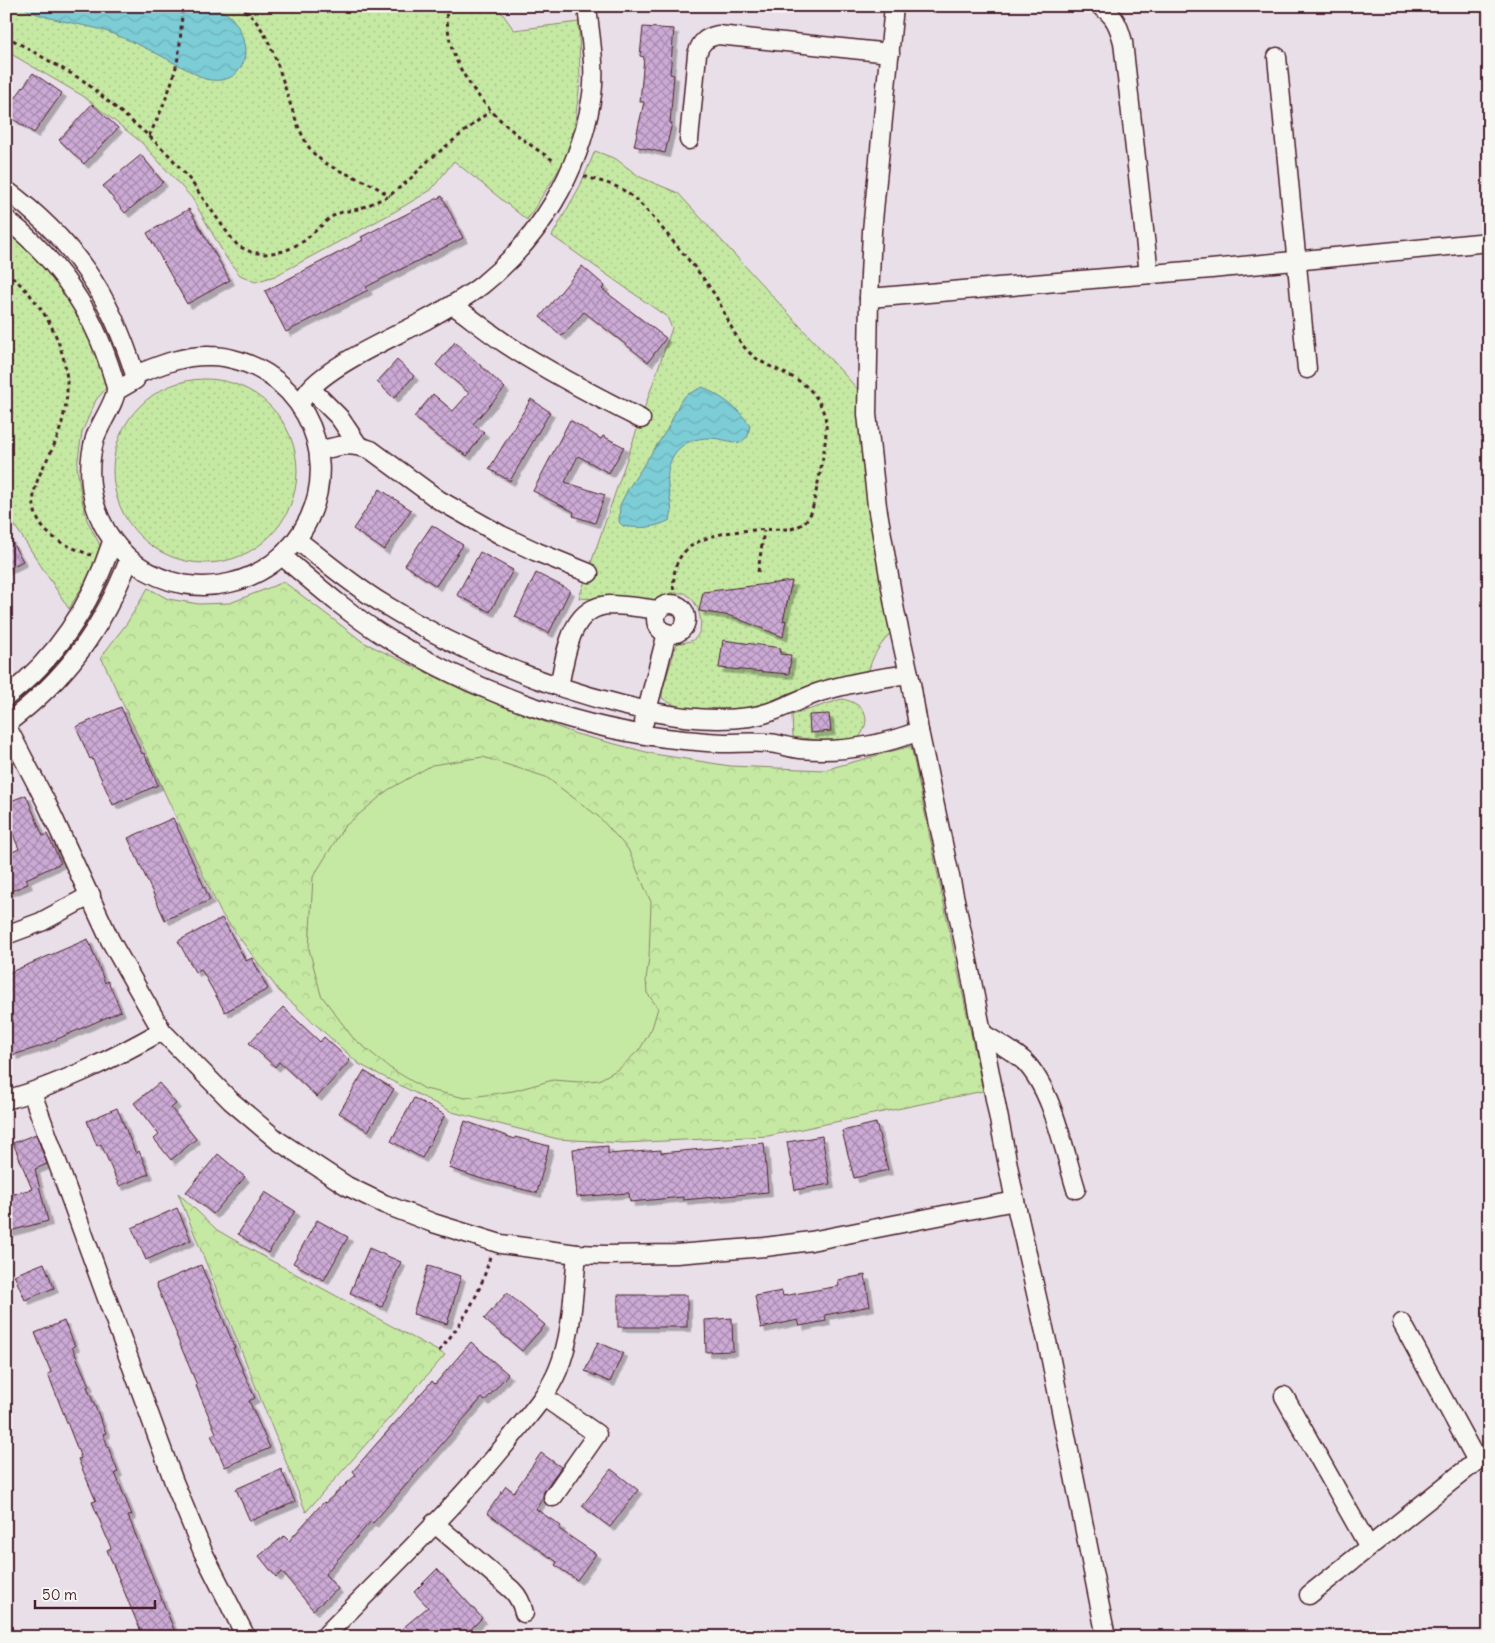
<svg xmlns="http://www.w3.org/2000/svg" width="1495" height="1643" viewBox="0 0 1495 1643" font-family="Delius,sans-serif">
<style>
.grass{fill:url(#grass-dots);stroke:#888467}
.park{fill:url(#park-crowns);stroke:#888467}
.garden{fill:#c5e9a3;stroke:#888467}
.water{fill:url(#water-waves);stroke:#688792}
.building{fill:url(#building-cross-hatch);stroke:#4a1f2b;filter:url(#shadow)}
.lines{fill:none;stroke-linecap:round;stroke-linejoin:round}
.minor-casing{stroke:#4a1f2b;stroke-width:21}
.path{stroke:#4a1f2b;stroke-width:3;stroke-dasharray:4 4;stroke-linecap:butt}
.minor{stroke:#f6f6f2;stroke-width:18}
</style>
<defs>
<pattern id="grass-dots" width="8" height="8" patternUnits="userSpaceOnUse" patternTransform="scale(1.25)"><rect width="8" height="8" fill="#c5e9a3"/><path d="M2 2h.1M6 6h.1" fill="none" stroke="#abc78c" stroke-width="1.8" stroke-linecap="round"/></pattern>
<pattern id="park-crowns" width="20" height="18" patternUnits="userSpaceOnUse" patternTransform="scale(1.25)"><rect width="20" height="18" fill="#c5e9a3"/><path d="M2 6a3 3 0 1 1 6 0M12 15a3 3 0 1 1 6 0" fill="none" stroke="#abc78c"/></pattern>
<pattern id="water-waves" width="16" height="10" patternUnits="userSpaceOnUse" patternTransform="scale(1.25)"><rect width="16" height="10" fill="#7ccdd6"/><path d="M0 5q4-4 8 0t8 0" fill="none" stroke="#6db0b8"/></pattern>
<pattern id="building-cross-hatch" width="8" height="8" patternUnits="userSpaceOnUse" patternTransform="scale(1.25)"><rect width="8" height="8" fill="#cbaad5"/><path d="M0 0l8 8M0 8l8-8" fill="none" stroke="#a78aad"/></pattern>
<filter id="shadow"><feDropShadow dx="4.5" dy="4.5" stdDeviation="0" flood-color="#0004"/></filter>
</defs>
<rect width="100%" height="100%" fill="#e9dfe9"/>
<filter id="ink" filterUnits="userSpaceOnUse"><feTurbulence type="fractalNoise" baseFrequency=".02" numOctaves="2"/><feDisplacementMap in="SourceGraphic" scale="10" xChannelSelector="R" yChannelSelector="G"/><feConvolveMatrix kernelMatrix="1 2 1 2 8 2 1 2 1" color-interpolation-filters="sRGB"/></filter>
<g filter="url(#ink)">
<g class="grass">
<polygon points="6,6 497,6 514,30 579,22 580,82 575,122 567,157 527,220 454,161 431,190 394,212 275,276 255,282 240,275 227,259 192,198 141,142 83,96 6,51"/>
<path d="M 595,151 L 616,159 L 640,177 L 678,193 L 864,396 L 893,630 C 880,646 871,655 868,676 C 844,680 819,682 797,690 C 782,695 769,703 754,708 C 729,715 683,714 662,698 L 662,691 L 677,643 C 682,643 689,642 693,640 C 705,632 701,612 694,602 C 692,598 688,596 685,593 L 670,593 L 653,603 L 579,598 L 672,328 L 667,317 L 552,236 L 580,186 Z"/>
<path d="M 6,231 C 59,275 82,320 114,379 L 96,400 L 82,432 L 77,466 L 81,496 L 87,520 L 103,551 L 69,609 L 6,512 Z"/>
<circle cx="205" cy="471" r="92"/>
<path d="M 842,699 C 867,704 873,721 857,740 L 834,742 L 793,737 L 792,715 Z"/>
</g>
<g class="park">
<polygon points="284,582 363,642 467,692 576,734 654,754 730,766 824,770 911,746 983,1091 768,1136 623,1143 558,1139 452,1112 359,1064 279,991 221,913 101,657 127,623 148,588 168,599 199,604 230,603"/>
<polygon points="178,1193 217,1230 248,1248 445,1355 306,1512"/>
</g>
<polygon class="garden" points="483,757 546,777 599,817 628,849 651,902 649,958 646,979 647,993 658,1008 652,1028 640,1049 620,1068 599,1080 579,1082 553,1080 513,1091 465,1098 425,1089 390,1068 353,1038 321,995 309,949 313,877 344,827 388,790 432,765"/>
<g class="water">
<path d="M 21,6 L 197,6 C 206,8 216,9 224,12 C 231,15 236,23 239,29 C 254,58 240,87 205,79 C 172,62 140,43 105,31 C 81,23 41,20 21,6 Z"/>
<path d="M 703,387 C 724,399 735,405 750,425 L 748,436 L 740,443 C 730,442 719,438 710,438 C 680,438 665,457 668,486 C 669,498 674,508 670,520 C 655,528 640,529 623,526 L 619,522 L 620,505 L 628,489 L 668,428 L 680,402 L 686,395 Z"/>
</g>
<g class="building">
<polygon points="643,27 674,29 670,74 674,75 670,123 672,123 665,153 634,146 644,102 640,102 644,57 640,56"/>
<polygon points="33,73 62,93 34,133 6,114 6,111"/>
<polygon points="92,104 118,128 84,164 59,140"/>
<polygon points="141,155 163,182 125,213 103,186"/>
<polygon points="442,196 463,238 366,287 368,290 286,332 265,291 363,240 361,237"/>
<polygon points="189,209 230,280 187,304 147,233"/>
<polygon points="582,266 605,286 602,289 666,338 648,362 584,312 562,336 540,317"/>
<polygon points="455,342 505,388 473,424 484,432 467,456 430,431 414,417 433,394 453,411 469,393 436,365"/>
<polygon points="397,360 414,376 394,398 377,382"/>
<polygon points="531,399 550,412 510,481 489,469"/>
<polygon points="570,420 601,439 603,436 624,447 609,473 578,456 565,482 605,495 595,523 573,516 574,512 533,491"/>
<polygon points="380,489 411,510 384,550 353,529"/>
<polygon points="432,525 463,545 436,586 405,565"/>
<polygon points="6,533 23,561 6,570"/>
<polygon points="480,552 513,570 490,612 457,595"/>
<polygon points="536,573 570,590 549,633 515,617"/>
<polygon points="792,581 783,621 786,620 783,637 731,616 699,611 703,592"/>
<polygon points="723,640 781,648 780,654 791,655 789,674 719,668"/>
<polygon points="121,707 142,754 144,753 158,785 113,805 92,758 90,759 76,727"/>
<polygon points="829,714 831,731 810,733 809,715"/>
<polygon points="26,795 43,836 47,834 61,863 26,879 28,884 6,893 6,855 19,849 6,817 6,803"/>
<polygon points="173,818 210,900 165,920 128,838"/>
<polygon points="222,918 246,961 252,958 268,989 225,1012 201,969 195,972 178,941"/>
<polygon points="88,939 105,983 108,981 121,1011 39,1047 13,1055 6,1032 6,974"/>
<polygon points="283,1007 320,1042 324,1037 350,1061 317,1097 279,1062 275,1067 249,1043"/>
<polygon points="364,1071 394,1089 368,1131 339,1113"/>
<polygon points="159,1083 176,1104 171,1108 196,1139 171,1160 154,1139 159,1135 134,1103"/>
<polygon points="414,1098 445,1115 422,1158 391,1141"/>
<polygon points="117,1108 136,1154 139,1151 149,1174 119,1186 101,1144 97,1146 87,1121"/>
<polygon points="465,1121 515,1139 515,1137 549,1146 537,1193 482,1179 449,1168"/>
<polygon points="876,1123 888,1170 854,1178 842,1131"/>
<polygon points="36,1134 47,1164 35,1169 48,1221 6,1232 6,1196 32,1189 13,1143"/>
<polygon points="822,1136 830,1184 795,1190 787,1142"/>
<polygon points="764,1143 768,1192 683,1200 683,1197 630,1202 629,1193 577,1197 573,1149 608,1146 608,1154 661,1150 661,1153"/>
<polygon points="218,1154 245,1177 213,1214 186,1192"/>
<polygon points="265,1192 295,1211 268,1253 238,1234"/>
<polygon points="177,1208 191,1240 146,1260 132,1228"/>
<polygon points="317,1220 348,1237 324,1280 293,1263"/>
<polygon points="369,1248 401,1262 382,1307 350,1293"/>
<polygon points="44,1263 54,1288 25,1300 14,1275"/>
<polygon points="201,1265 235,1348 233,1348 255,1398 249,1401 270,1448 225,1467 211,1435 216,1433 196,1386 197,1385 176,1335 177,1335 156,1284"/>
<polygon points="428,1266 461,1276 447,1324 413,1314"/>
<polygon points="865,1275 870,1306 825,1315 826,1321 800,1326 798,1320 761,1328 755,1296 782,1291 783,1296 839,1286 838,1280"/>
<polygon points="507,1293 545,1325 522,1351 484,1319"/>
<rect x="618" y="1295" width="69" height="32"/>
<polygon points="732,1318 733,1351 706,1352 705,1320"/>
<polygon points="64,1321 75,1346 72,1347 89,1386 87,1387 106,1433 103,1434 118,1472 115,1473 132,1515 128,1516 177,1637 143,1637 107,1550 111,1548 92,1502 96,1501 78,1459 81,1458 48,1374 51,1372 35,1333"/>
<polygon points="471,1342 508,1374 485,1401 482,1398 373,1523 371,1521 325,1574 338,1589 313,1610 282,1572 276,1577 259,1556 284,1536 289,1541 320,1506 324,1502 325,1503 356,1475 353,1471 371,1450 432,1381 435,1384"/>
<polygon points="598,1342 623,1353 610,1382 585,1371"/>
<polygon points="541,1453 561,1467 544,1491 543,1498 536,1509 561,1526 559,1529 596,1554 577,1580 555,1565 557,1562 487,1513 506,1486 514,1492"/>
<polygon points="281,1469 295,1502 250,1521 236,1489"/>
<polygon points="611,1469 638,1490 610,1527 582,1506"/>
<polygon points="437,1569 482,1618 463,1637 392,1637 428,1607 414,1592"/>
</g>
<g class="lines">
<defs>
<g id="minor">
<polyline points="894,6 872,231 869,298 867,414 877,506 895,611 911,683 919,731 967,956 1015,1201 1049,1350 1106,1637"/>
<path d="M 1100,6 C 1115,15 1119,27 1123,42 L 1149,274"/>
<polyline points="1277,57 1307,369"/>
<path d="M 689,140 L 697,54 C 701,42 705,38 718,35 L 890,53"/>
<path d="M 6,190 C 74,241 110,294 135,375"/>
<path d="M 6,219 C 51,254 85,300 105,353 C 109,364 114,377 116,388 C 117,400 99,425 95,438 C 76,503 115,571 182,584 C 214,590 247,582 273,563 C 338,513 335,418 266,373 C 250,363 229,356 210,356 C 183,355 160,365 135,375 L 135,380 L 116,391"/>
<polyline points="869,298 1211,269 1489,242"/>
<path d="M 453,305 C 471,318 488,332 506,344 C 549,372 595,396 641,419"/>
<polyline points="311,389 339,417 358,445"/>
<path d="M 299,404 C 303,399 306,394 310,389 C 334,363 391,338 424,321 C 444,310 464,299 482,285 C 539,239 579,173 591,101 C 597,70 590,37 587,6"/>
<path d="M 319,451 C 340,445 349,442 371,450 L 439,500 L 501,535 L 537,552 L 589,573"/>
<path d="M 297,540 C 325,561 352,585 382,603 C 456,649 537,684 622,705 C 663,715 706,723 749,717 C 774,714 796,700 820,692 C 849,683 879,678 909,674"/>
<path d="M 282,556 C 316,585 350,615 389,639 C 478,693 580,730 684,740 C 698,741 712,743 725,743 C 739,743 753,742 767,743 C 778,743 789,748 800,749 C 842,753 880,746 919,731"/>
<circle cx="671" cy="619" r="15"/>
<path d="M 559,686 C 566,656 569,607 609,605 C 626,605 643,608 659,610"/>
<path d="M 6,697 C 58,657 92,603 112,542"/>
<polyline points="644,722 667,633"/>
<path d="M 6,724 C 67,678 101,631 129,560"/>
<polyline points="6,725 47,804 110,940 162,1031 231,1101 277,1140 347,1186 384,1204 433,1223 501,1244 577,1254 605,1255 676,1254 765,1247 811,1241 1015,1201"/>
<polyline points="6,935 41,922 91,895"/>
<path d="M 982,1033 C 996,1042 1012,1050 1024,1061 C 1053,1090 1064,1151 1076,1189"/>
<polyline points="32,1093 174,1482 203,1552 246,1637"/>
<path d="M 6,1100 C 62,1084 112,1059 162,1031"/>
<polyline points="1402,1323 1477,1461"/>
<polyline points="1284,1396 1369,1547"/>
<polyline points="544,1397 597,1434 553,1497"/>
<path d="M 434,1523 L 512,1590 C 519,1597 522,1603 524,1613"/>
<polyline points="1309,1595 1489,1451"/>
<path d="M 324,1637 C 388,1571 456,1507 513,1435 C 530,1414 548,1394 558,1370 C 573,1334 573,1292 577,1254"/>
</g>
</defs>
<use href="#minor" class="minor-casing"/>
<g class="path">
<path d="M 237,6 C 281,27 283,112 311,150 C 324,168 351,174 370,184 C 377,187 383,192 390,196"/>
<path d="M 445,6 C 448,22 448,40 454,55 C 474,102 514,136 556,162"/>
<polyline points="6,36 84,81 149,136 170,156 190,180 229,235 238,246 251,252 265,254 285,251 304,241 331,217 342,212 359,209 389,196 408,181 429,160 490,111"/>
<path d="M 149,136 C 162,110 174,82 179,52 C 181,37 181,22 183,6"/>
<path d="M 584,176 C 597,181 611,183 623,190 C 642,202 656,221 671,239 C 686,257 702,275 715,295 C 725,312 732,333 745,348 C 770,377 811,369 825,417 C 830,436 816,490 812,511 C 807,521 802,526 791,529 C 758,530 695,527 678,561 C 672,573 674,590 673,603"/>
<path d="M 6,272 C 39,297 65,340 67,382 C 68,400 63,422 57,438 C 49,460 31,481 34,506 C 38,536 67,546 91,555"/>
<polyline points="758,572 764,530"/>
<path d="M 439,1351 C 463,1322 481,1294 490,1256"/>
</g>
<use href="#minor" class="minor"/>
</g>
</g>
<rect width="1495" height="1643" fill="none" stroke="#f6f6f2" stroke-width="25"/>
<rect x="12" y="12" width="1470" height="1618" fill="none" stroke="#4a1f2b" stroke-width="2" filter="url(#ink)"/>
<path d="M35 1600v8h120v-8" fill="none" stroke="#4a1f2b" stroke-width="2.5"/>
<text x="42" y="1600" font-size="15" fill="#4a1f2b" stroke="#f6f6f2" stroke-width="4" paint-order="stroke">50 m</text>
</svg>
